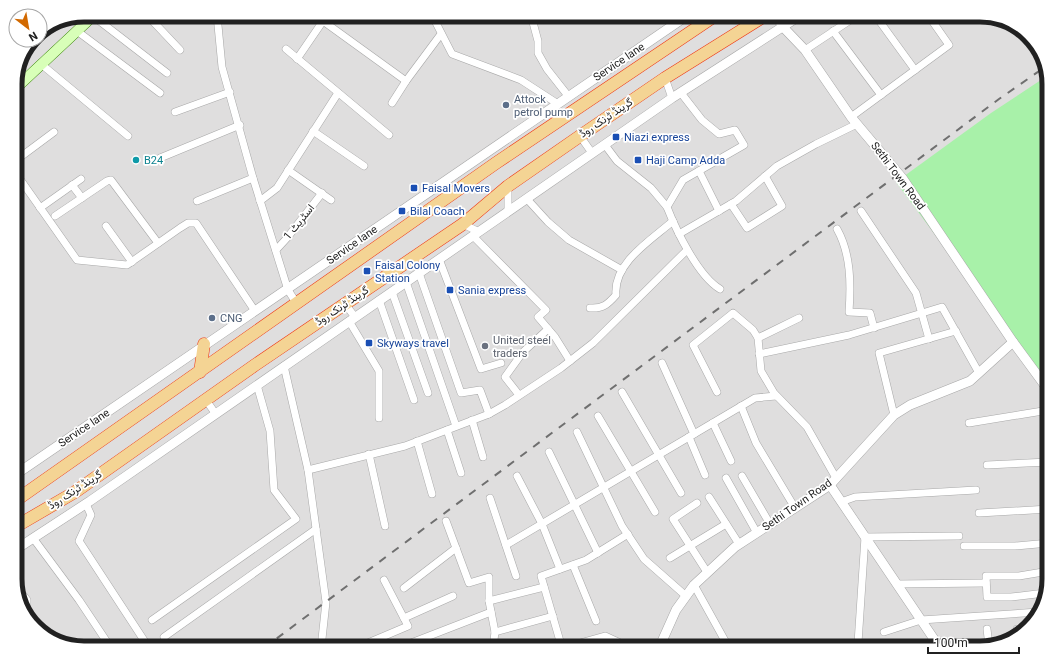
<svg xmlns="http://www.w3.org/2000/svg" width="1064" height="663" viewBox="0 0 1064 663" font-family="Roboto,Vazirmatn,sans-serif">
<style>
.residential{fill:#dfdede}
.grass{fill:#a8f1a9}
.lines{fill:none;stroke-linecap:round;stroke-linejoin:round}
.minor-casing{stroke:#a8a8a8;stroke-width:8}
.tertiary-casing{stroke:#a8a8a8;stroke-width:10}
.secondary-casing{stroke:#328000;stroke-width:11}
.trunk-casing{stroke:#ee3816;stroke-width:13}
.minor{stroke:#fff;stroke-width:7}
.tertiary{stroke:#fff;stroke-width:9}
.secondary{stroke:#d8ffb8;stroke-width:10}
.trunk{stroke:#f4d494;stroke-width:12}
.rail{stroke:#6f6f6f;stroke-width:2;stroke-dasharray:8 8;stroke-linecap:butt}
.service-dot{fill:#5c6f8a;stroke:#fff;stroke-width:1.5}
.transit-dot{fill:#1a4fb4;stroke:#fff;stroke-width:1.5}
.culture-dot{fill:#0f9aa8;stroke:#fff;stroke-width:1.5}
.worship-dot{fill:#6b7280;stroke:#fff;stroke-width:1.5}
.labels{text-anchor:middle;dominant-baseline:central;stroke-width:3.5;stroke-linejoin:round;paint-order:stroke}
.street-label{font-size:11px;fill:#212121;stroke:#fff}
.service-label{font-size:11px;fill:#4e5e75;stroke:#fff;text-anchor:start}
.transit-label{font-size:11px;fill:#164399;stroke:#fff;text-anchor:start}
.culture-label{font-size:11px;fill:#0d838f;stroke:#fff;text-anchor:start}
.worship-label{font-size:11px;fill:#5b616d;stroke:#fff;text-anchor:start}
.rim{fill:none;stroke:#212121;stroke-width:5}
</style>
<rect width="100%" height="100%" fill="#f0f2e7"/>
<polygon class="residential" points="84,15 980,15 1018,26 1040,50 1049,84 1049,579 1038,617 1014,639 980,648 84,648 46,637 24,613 15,583 15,80 33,40 40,40 40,32 58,20"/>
<polygon class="grass" points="1047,76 1049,84 1049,389 896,182 991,113"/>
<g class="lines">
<defs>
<g id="minor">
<polyline points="147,15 180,50"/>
<polyline points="217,15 222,67 253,178 288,290 297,304"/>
<polyline points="432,15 452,54 521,80 558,104"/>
<polyline points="463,15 466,20 483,15"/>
<polyline points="531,15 538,41 538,53 547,69 569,97"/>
<polyline points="875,15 915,70"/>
<polyline points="93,16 167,73"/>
<polyline points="348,19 351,15"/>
<polyline points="1018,26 1026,37"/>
<polyline points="77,31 160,93"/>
<polyline points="833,31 881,95"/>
<polyline points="286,49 389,135"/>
<polyline points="805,50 858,15"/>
<polyline points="297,59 323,21 406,81"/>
<polyline points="41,64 128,136"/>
<polyline points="665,78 672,98"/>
<path d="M 681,93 L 702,120 L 719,134 L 735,130 L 744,145 L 683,180 L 667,207 C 676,230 698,276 720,289"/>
<polyline points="392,103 406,81 441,34"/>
<polyline points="175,112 230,92"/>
<polyline points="851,117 949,45 928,15"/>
<polyline points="313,131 364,166"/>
<polyline points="580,136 592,153"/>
<polyline points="605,145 617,161 651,188 667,207"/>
<polyline points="160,158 240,125"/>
<polyline points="15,161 54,132"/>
<polyline points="288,170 331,200"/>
<polyline points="699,171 719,211"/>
<polyline points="15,172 77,260 127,265 180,228 188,223 196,223 255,311"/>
<polyline points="72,185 82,198"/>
<polyline points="508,186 508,211"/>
<polyline points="527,199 548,222 569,240 622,270"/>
<polyline points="197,201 253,178"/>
<polyline points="260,201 277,188 338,93"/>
<polyline points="731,204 747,228 782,206 765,176"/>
<polyline points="40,208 81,179"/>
<polyline points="861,211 916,293 929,339"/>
<polyline points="55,216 107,181 111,180 158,243"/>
<polyline points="463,224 479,232"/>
<polyline points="106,226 132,262"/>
<path d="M 837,229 C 851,254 851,284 849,312 L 870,313 L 874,328"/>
<polyline points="679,234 736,201 777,166 816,144 857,124"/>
<polyline points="473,236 546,310 538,317 555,337 570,361"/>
<polyline points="276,250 287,238 322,193"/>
<polyline points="439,259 481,369 501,363"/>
<polyline points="419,273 461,393 480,390 489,414"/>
<polyline points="406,282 456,426"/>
<polyline points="392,292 428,393"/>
<polyline points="379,300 414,400"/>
<polyline points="345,304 355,317"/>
<path d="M 590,308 C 603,309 608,304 616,295 C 613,263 651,240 673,221"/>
<polyline points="349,321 379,371 379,418"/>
<polyline points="758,338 799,318"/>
<polyline points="759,354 849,335 942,307 979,373"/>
<polyline points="662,363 694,434"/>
<polyline points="284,366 308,470 326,602 321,648"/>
<polyline points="622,392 681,493"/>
<polyline points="717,392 693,345 733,313 753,330 758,338 761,371 774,393 807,427 836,478"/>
<polyline points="519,395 505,377 523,352 548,329"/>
<polyline points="206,400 215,413"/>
<polyline points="741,406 756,443 795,508"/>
<polyline points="894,415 879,353 956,331"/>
<polyline points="598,416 655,512"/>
<polyline points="472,420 483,457"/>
<polyline points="713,423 731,461"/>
<polyline points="969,423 1049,410"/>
<polyline points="447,430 461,473"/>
<polyline points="577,432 622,526 644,559 686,596"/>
<polyline points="689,437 705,475"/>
<polyline points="417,441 432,494"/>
<polyline points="549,452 598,553"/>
<polyline points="369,454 385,526"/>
<polyline points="987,465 1049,462"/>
<polyline points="308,470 405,446 489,414 505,405 561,368 593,343 687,250"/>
<polyline points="517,476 542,524 560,569"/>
<polyline points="742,476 770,524"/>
<polyline points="726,478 757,533"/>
<polyline points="709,497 739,544"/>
<polyline points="490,498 516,576"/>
<polyline points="841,502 855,497 976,490"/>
<polyline points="697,503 673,519 707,572"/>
<polyline points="86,504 91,515 79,541 149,648"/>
<polyline points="979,513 1049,509"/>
<polyline points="446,521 469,583 489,577 489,601 495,632 493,648"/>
<polyline points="33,538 79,600 111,648"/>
<polyline points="506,545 755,398 776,396"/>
<polyline points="964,546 1015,546 1049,543"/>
<polyline points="670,558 726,524"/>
<polyline points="573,565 596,621"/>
<polyline points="897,584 986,583"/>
<polyline points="694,585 729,648"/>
<polyline points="16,586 27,600 27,616"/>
<polyline points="404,588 456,548"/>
<polyline points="1045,593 1011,597 987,597 986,576 1019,576 1049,571"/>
<polyline points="489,601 544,587"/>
<polyline points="404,618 453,596"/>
<polyline points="152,620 296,519 274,490 270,431 257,385"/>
<polyline points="987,629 989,646"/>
<polyline points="1017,629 1017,636"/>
<polyline points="495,632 553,616"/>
<polyline points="884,632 921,620 1039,612"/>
<polyline points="164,637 316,529"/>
<polyline points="356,648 408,626 384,580"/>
<polyline points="398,648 491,612"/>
<polyline points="562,648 541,576 586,560 628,534"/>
<polyline points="562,648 605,636 631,648"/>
<polyline points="828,648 858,643 865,537 959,536"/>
</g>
<g id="tertiary">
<polyline points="776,15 783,27 805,50 851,117 903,179 1013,342 1049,391"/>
<polyline points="15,475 688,15"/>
<polyline points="830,485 940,648"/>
<polyline points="15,550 90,501 672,98 801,15"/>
<polyline points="659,648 676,610 694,585 735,547 830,485 894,415 910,405 970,381 1013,342"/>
</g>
<polyline id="secondary" points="15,89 94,15"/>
<g id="trunk">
<polyline points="200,372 204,344"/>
<polyline points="15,501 496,163 716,15"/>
<polyline points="15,527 75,492 255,365 463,224 508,186 580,136 665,78 766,15"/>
</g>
</defs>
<use href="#minor" class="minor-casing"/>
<use href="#tertiary" class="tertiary-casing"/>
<use href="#secondary" class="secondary-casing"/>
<use href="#trunk" class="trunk-casing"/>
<use href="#minor" class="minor"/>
<use href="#tertiary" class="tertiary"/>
<use href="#secondary" class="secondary"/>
<use href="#trunk" class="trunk"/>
<polyline class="rail" points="264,648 999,99 1045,67"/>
</g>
<g class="service-dot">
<circle cx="506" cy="105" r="4"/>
<circle cx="212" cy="318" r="4"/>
</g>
<g class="transit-dot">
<rect x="612" y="133" width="8" height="8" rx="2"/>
<rect x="634" y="156" width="8" height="8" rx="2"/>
<rect x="410" y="184" width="8" height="8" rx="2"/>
<rect x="398" y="207" width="8" height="8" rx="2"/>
<rect x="363" y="267" width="8" height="8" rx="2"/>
<rect x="446" y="286" width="8" height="8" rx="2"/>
<rect x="365" y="339" width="8" height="8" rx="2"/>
</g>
<circle class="culture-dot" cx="136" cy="160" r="4"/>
<circle class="worship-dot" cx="485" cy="346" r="4"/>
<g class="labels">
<g class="street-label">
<text transform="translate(619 62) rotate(-34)">Service lane</text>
<text transform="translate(606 118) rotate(-34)">گرینڈ ٹرنک روڈ</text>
<text transform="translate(898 176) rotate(53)">Sethi Town Road</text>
<text transform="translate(299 222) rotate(-51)">اسٹریٹ 1</text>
<text transform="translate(352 245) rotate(-35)">Service lane</text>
<text transform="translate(342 306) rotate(-34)">گرینڈ ٹرنک روڈ</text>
<text transform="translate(84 428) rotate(-34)">Service lane</text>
<text transform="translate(75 490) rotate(-33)">گرینڈ ٹرنک روڈ</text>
<text transform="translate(797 505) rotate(-35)">Sethi Town Road</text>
</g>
<g class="service-label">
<text x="514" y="99">Attock<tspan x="514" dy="13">petrol pump</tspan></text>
<text x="220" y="318">CNG</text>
</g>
<g class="transit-label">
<text x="624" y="137">Niazi express</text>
<text x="646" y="160">Haji Camp Adda</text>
<text x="422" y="188">Faisal Movers</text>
<text x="410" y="211">Bilal Coach</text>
<text x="375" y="265">Faisal Colony<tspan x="375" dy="13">Station</tspan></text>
<text x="458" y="290">Sania express</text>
<text x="377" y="343">Skyways travel</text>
</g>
<g class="culture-label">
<text x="144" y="160">B24</text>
</g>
<g class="worship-label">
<text x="493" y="340">United steel<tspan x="493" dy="13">traders</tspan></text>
</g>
</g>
<path d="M0 0H1064V663H0ZM84 22H980A62 62 0 0 1 1042 84V579A62 62 0 0 1 980 641H84A62 62 0 0 1 22 579V84A62 62 0 0 1 84 22Z" fill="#fff" fill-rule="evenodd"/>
<path class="rim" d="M84 22H980A62 62 0 0 1 1042 84V579A62 62 0 0 1 980 641H84A62 62 0 0 1 22 579V84A62 62 0 0 1 84 22Z"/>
<g transform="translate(28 28) rotate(149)"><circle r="19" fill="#ffffff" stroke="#a6a6a6"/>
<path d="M0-3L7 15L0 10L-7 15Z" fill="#d26900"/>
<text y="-6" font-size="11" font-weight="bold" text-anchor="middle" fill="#212121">N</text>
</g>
<path d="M928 647v6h91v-6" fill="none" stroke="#212121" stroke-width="2"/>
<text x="934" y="647" font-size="12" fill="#212121" stroke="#ffffff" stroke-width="3" paint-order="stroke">100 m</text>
</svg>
